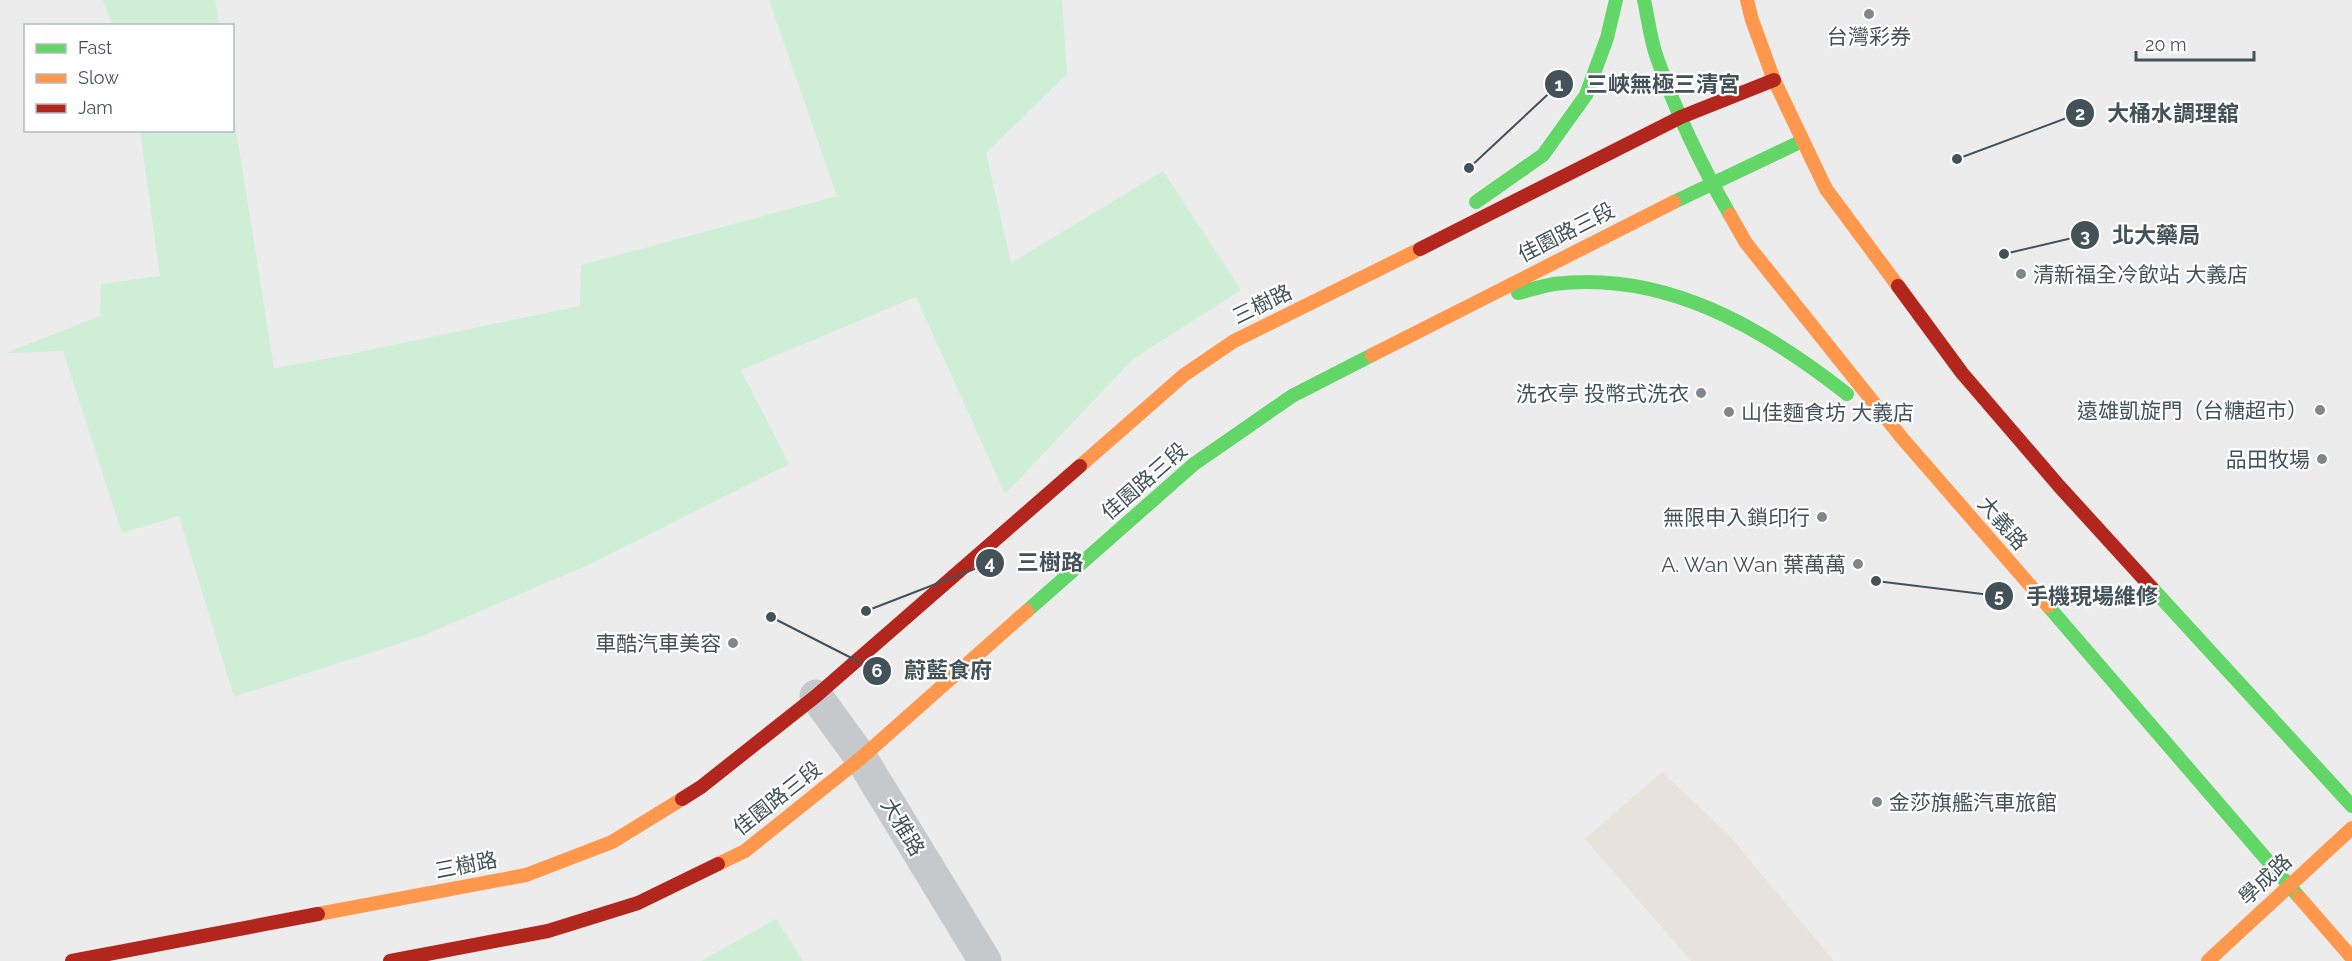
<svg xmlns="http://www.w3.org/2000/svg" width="2352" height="961" viewBox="0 0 2352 961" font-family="Raleway,'Noto Sans TC',sans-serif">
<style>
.commercial{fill:#e7e2db}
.green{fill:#ceeed5}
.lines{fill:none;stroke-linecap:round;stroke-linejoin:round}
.street{stroke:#c5c9cc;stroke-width:33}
.fast{stroke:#63d668;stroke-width:14}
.slow{stroke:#ff974d;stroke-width:14}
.jam{stroke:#b3261e;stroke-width:14}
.poi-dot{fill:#7e888c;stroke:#fff;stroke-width:2}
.labels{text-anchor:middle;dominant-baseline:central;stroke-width:4.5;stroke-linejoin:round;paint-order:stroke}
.poi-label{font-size:21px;fill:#435259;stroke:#fff;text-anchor:end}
.street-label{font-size:21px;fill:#435259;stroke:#fff}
.leader{fill:none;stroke:#435259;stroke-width:2}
.callout-dot{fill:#435259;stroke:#fff;stroke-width:2}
.mark-label{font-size:18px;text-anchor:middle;font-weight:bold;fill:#fff}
.callout-label{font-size:22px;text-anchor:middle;font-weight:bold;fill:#435259;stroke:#fff;stroke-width:4.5;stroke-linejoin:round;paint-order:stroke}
</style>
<rect width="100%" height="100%" fill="#edecec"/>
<polygon class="commercial" points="1662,772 1729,835 1834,961 1691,961 1585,839"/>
<g class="green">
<polygon points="103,0 215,0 219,25 112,25"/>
<polygon points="769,0 1062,0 1067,74 986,153 1011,263 1163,171 1241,290 1133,359 1005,494 916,297 741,370 789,464 586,566 422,636 234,697 179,516 122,533 63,351 6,353 100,316 101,284 160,276 140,131 232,130 233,111 274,368 331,358 580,306 581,265 837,196"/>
<polygon points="776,919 803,961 701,961"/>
</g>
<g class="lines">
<polyline class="street" points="816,696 861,758 985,961"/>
<g class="fast">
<path d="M 1644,0 C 1648,18 1650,37 1656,55 C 1675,110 1701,165 1730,215"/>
<polyline points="1476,202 1543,155 1586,95 1607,38 1616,0"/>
<polyline points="1674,202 1802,141"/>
<path d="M 1518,293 C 1530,290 1542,286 1554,284 C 1665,270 1763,328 1847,394"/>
<polyline points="2152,588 2352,806"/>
<polyline points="2048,606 2299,897"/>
<polyline points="1027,611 1194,464 1292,396 1372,355"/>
</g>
<g class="slow">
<polyline points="1747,0 1752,20 1774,80 1826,189 1898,286"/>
<polyline points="1730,215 1746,243 1902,438 2048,606"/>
<polyline points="1372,355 1674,202"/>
<polyline points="1080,466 1184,375 1234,341 1420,249"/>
<polyline points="718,864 745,851 861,758 1027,611"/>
<polyline points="2299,897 2352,958"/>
<polyline points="318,914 526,875 612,842 682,799"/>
<polyline points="2208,961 2352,828"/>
</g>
<g class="jam">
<polyline points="1420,249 1681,117 1774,80"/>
<polyline points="1898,286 1962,373 2059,486 2152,588"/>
<polyline points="682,799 701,787 816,696 1080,466"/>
<polyline points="72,961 318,914"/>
<polyline points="390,961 548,931 638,903 718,864"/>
</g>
</g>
<g class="poi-dot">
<circle cx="1869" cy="14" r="6"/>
<circle cx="2021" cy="274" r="6"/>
<circle cx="1701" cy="393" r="6"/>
<circle cx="2320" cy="410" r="6"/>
<circle cx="1729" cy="412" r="6"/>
<circle cx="2322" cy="459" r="6"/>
<circle cx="1822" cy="517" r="6"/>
<circle cx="1858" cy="564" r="6"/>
<circle cx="733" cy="643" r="6"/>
<circle cx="1877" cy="802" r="6"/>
</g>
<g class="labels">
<g class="poi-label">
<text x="1869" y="36" text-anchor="middle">台灣彩券</text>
<text x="2033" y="274" text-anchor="start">清新福全冷飲站 大義店</text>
<text x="1689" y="393">洗衣亭 投幣式洗衣</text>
<text x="2308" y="410">遠雄凱旋門（台糖超市）</text>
<text x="1741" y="412" text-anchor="start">山佳麵食坊 大義店</text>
<text x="2310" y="459">品田牧場</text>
<text x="1810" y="517">無限申入鎖印行</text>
<text x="1846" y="564">A. Wan Wan 葉萬萬</text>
<text x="721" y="643">車酷汽車美容</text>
<text x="1889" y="802" text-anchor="start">金莎旗艦汽車旅館</text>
</g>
<g class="street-label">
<text transform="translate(1566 232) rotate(-27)">佳園路三段</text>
<text transform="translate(1262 304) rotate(-26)">三樹路</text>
<text transform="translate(1144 481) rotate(-41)">佳園路三段</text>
<text transform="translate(2003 523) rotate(49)">大義路</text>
<text transform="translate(777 798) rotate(-38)">佳園路三段</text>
<text transform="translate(903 827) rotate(59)">大雅路</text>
<text transform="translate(466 865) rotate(-11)">三樹路</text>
<text transform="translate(2265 879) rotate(-43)">學成路</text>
</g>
</g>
<path class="leader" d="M1469 168L1559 84M1957 159L2080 113M2004 254L2085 235M866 611L990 563M1876 581L1999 596M771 617L877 671"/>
<g class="callout-dot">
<circle cx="1469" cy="168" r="6"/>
<circle cx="1957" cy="159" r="6"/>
<circle cx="2004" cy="254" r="6"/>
<circle cx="866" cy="611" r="6"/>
<circle cx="1876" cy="581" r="6"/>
<circle cx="771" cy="617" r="6"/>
<circle cx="1559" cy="84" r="15"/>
<circle cx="2080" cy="113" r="15"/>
<circle cx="2085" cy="235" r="15"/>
<circle cx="990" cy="563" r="15"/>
<circle cx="1999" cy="596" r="15"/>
<circle cx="877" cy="671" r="15"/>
</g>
<g class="mark-label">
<text x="1559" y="91">1</text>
<text x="2080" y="120">2</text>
<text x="2085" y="242">3</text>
<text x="990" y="569">4</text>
<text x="1999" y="602">5</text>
<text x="877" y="677">6</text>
</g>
<g class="callout-label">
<text x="1663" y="92">三峽無極三清宮</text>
<text x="2173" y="121">大桶水調理舘</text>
<text x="2156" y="243">北大藥局</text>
<text x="1050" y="570">三樹路</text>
<text x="2092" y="604">手機現場維修</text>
<text x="948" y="678">蔚藍食府</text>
</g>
<rect x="24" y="24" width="210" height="108" fill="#ffffff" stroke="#b4babd" stroke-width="1.5"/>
<rect x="36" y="44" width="30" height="9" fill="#63d668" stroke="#b4babd" stroke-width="1.5"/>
<text x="78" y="54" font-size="18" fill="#435259">Fast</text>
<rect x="36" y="74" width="30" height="9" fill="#ff974d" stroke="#b4babd" stroke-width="1.5"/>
<text x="78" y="84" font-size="18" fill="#435259">Slow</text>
<rect x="36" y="104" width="30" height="9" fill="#b3261e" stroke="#b4babd" stroke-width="1.5"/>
<text x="78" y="114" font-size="18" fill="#435259">Jam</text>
<path d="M2136 51v9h118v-9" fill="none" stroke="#435259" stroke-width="3"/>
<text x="2145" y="51" font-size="18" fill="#435259" stroke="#ffffff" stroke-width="4.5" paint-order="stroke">20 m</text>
</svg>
